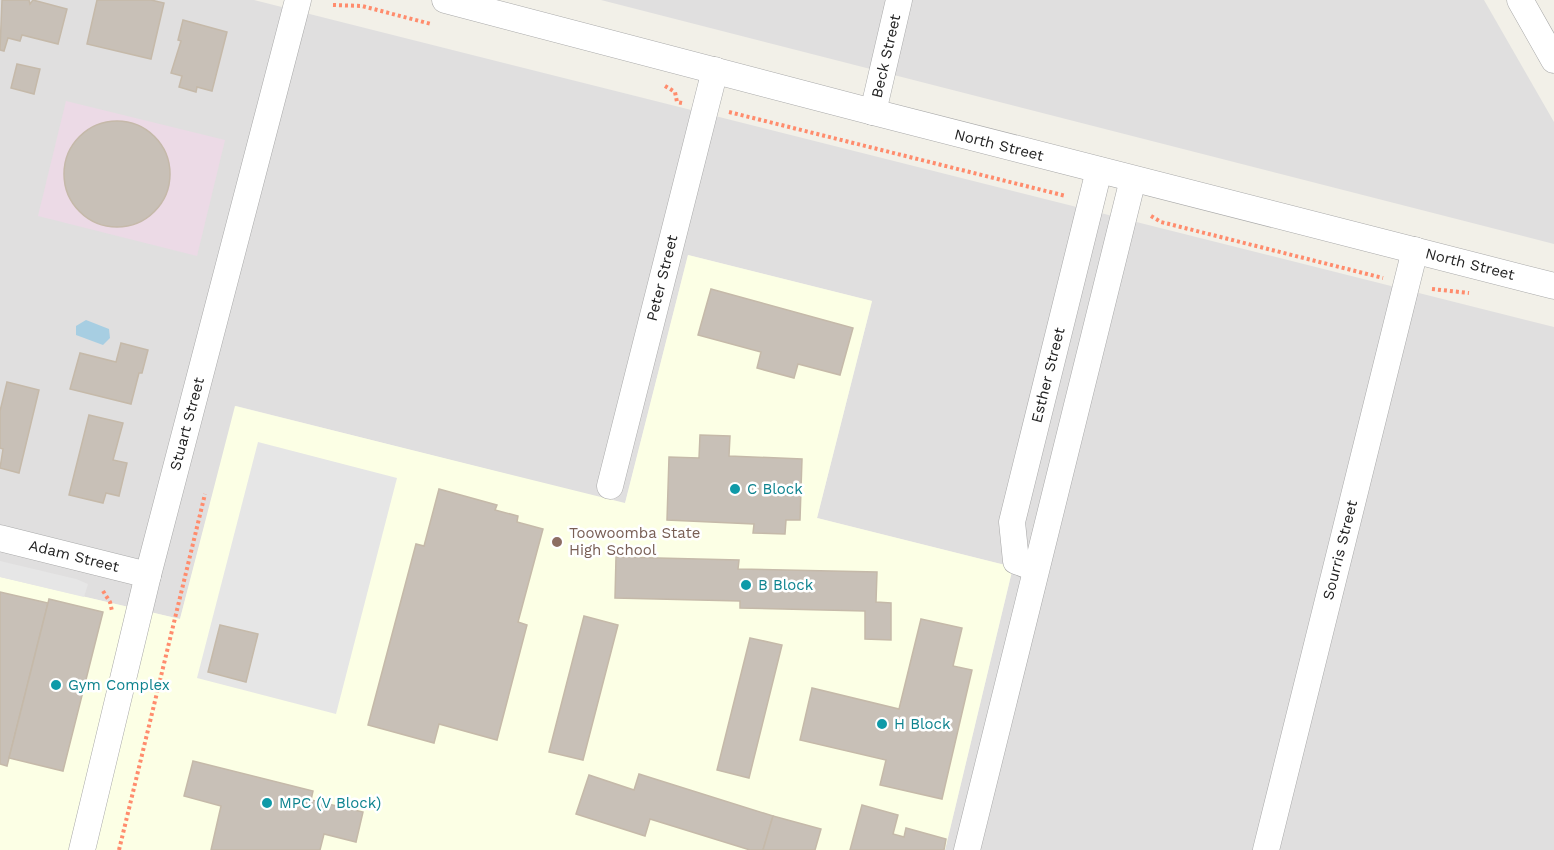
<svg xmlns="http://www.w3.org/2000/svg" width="1554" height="850" viewBox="0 0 1554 850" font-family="'Work Sans',sans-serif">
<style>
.residential{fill:#e0dfdf}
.industrial{fill:#ecdae6}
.education{fill:#fcffe5}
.parking{fill:#e6e6e6}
.water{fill:#a7cee2}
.building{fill:#c8c0b7;stroke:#c5b9a9;stroke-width:1.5}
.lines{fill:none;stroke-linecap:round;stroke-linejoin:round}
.minor-casing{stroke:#a9a9a9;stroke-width:27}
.path{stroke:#ff8c6d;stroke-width:4;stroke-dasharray:3 3;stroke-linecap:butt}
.minor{stroke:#fff;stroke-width:26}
.culture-dot{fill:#0f9aa8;stroke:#fff;stroke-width:2}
.education-dot{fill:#8d6e63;stroke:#fff;stroke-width:2}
.labels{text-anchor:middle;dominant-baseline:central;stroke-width:5;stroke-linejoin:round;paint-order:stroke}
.street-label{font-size:15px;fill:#222;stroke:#fff}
.culture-label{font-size:15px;fill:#0d838f;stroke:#fff;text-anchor:start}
.education-label{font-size:15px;fill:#785e54;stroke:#fff;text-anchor:start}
</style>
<rect width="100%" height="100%" fill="#f2f0e8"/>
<g class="residential">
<polygon points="0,0 254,0 1554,327 1554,850 945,850 1013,567 817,518 872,301 688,255 625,504 236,406 180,619 0,577"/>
<polygon points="601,0 1484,0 1554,122 1554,244"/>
</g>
<polygon class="industrial" points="66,101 225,140 197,256 38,216"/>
<polygon class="education" points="688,255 872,301 817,518 1013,567 945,850 0,850 0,577 180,619 235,406 625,503"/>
<g class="parking">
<polygon points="258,442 397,478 336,714 197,678"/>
<polygon points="0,561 76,579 88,584 84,597 0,577"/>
</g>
<polygon class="water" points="86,320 109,329 110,338 103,345 76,335 76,326"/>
<g class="building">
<polygon points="2,0 29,0 30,4 33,0 67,9 58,44 22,35 20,41 8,38 4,51 0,50"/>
<polygon points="97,0 151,0 164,3 151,59 87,44"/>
<polygon points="183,20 227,32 212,91 197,87 196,92 179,87 182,76 171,73 181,41 178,40"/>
<polygon points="17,64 40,69 34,94 11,88"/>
<circle cx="117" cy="174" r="53"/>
<polygon points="711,289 853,328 840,375 798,364 794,378 757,368 761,352 698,335"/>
<polygon points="121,343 148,350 142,373 139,373 131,404 70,389 80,353 116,362"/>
<polygon points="7,382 39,390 19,473 0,468 3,449 0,448 0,411"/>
<polygon points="89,415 123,423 113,460 127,463 119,496 106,493 103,503 69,495"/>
<polygon points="700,435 730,436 729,456 802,459 800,520 786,520 785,534 753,533 754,524 667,520 669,457 699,458"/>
<polygon points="439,489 497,505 495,510 518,516 517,522 543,529 518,622 527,625 497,740 439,724 434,743 368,725 416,544 424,546"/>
<polygon points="616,557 739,560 738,569 877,572 876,602 891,603 891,640 865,639 865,611 740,608 740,601 615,598"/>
<polygon points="0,592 48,603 7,766 0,764"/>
<polygon points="49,599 103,612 63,771 9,758"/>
<polygon points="584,616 618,625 583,760 549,752"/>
<polygon points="921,619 962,628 953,666 972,670 942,799 880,785 886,760 800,740 812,688 899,709"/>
<polygon points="220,625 258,634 246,682 208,672"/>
<polygon points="750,638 782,645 749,778 717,770"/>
<polygon points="193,761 313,791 311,800 363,812 356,842 324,834 320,850 211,850 221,806 184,796"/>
<polygon points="639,774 773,816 763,850 750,850 650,819 645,836 576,814 589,775 634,790"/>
<polygon points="862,805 898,815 893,834 904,837 906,828 946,839 944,850 850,850"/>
<polygon points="773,816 821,829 815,850 763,850"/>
</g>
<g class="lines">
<defs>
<g id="minor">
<polyline points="445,0 873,112 1554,286"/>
<polyline points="1520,0 1554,60"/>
<polyline points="873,112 899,0"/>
<polyline points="610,486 715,70"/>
<polyline points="0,538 148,575"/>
<polyline points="1035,568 1016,561 1012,522 1099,170"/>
<polyline points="82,850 148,575 298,0"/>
<polyline points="967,850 1133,179"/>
<polyline points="1266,850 1415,250"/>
</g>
</defs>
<use href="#minor" class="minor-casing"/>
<g class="path">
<polyline points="333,5 362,6 431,24"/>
<polyline points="665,86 675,92 677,102 682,103"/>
<polyline points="729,112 1066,196"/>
<polyline points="1151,216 1161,222 1383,278"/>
<polyline points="1432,289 1469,293"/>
<polyline points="103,591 110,602 112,611"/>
<polyline points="119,850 205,494"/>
</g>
<use href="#minor" class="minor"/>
</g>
<g class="culture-dot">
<circle cx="735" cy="489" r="6"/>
<circle cx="746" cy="585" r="6"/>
<circle cx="56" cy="685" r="6"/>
<circle cx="882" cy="724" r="6"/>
<circle cx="267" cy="803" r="6"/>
</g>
<circle class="education-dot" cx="557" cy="542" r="6"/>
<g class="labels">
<g class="street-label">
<text transform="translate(886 56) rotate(-77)">Beck Street</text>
<text transform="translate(999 145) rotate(14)">North Street</text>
<text transform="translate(1470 264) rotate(14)">North Street</text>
<text transform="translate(662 278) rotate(-76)">Peter Street</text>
<text transform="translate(1048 375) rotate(-76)">Esther Street</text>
<text transform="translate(187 424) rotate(-75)">Stuart Street</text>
<text transform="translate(1340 550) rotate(-76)">Sourris Street</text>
<text transform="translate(74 556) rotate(14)">Adam Street</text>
</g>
<g class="culture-label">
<text x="747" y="489">C Block</text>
<text x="758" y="585">B Block</text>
<text x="68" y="685">Gym Complex</text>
<text x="894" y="724">H Block</text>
<text x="279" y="803">MPC (V Block)</text>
</g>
<g class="education-label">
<text x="569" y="533">Toowoomba State<tspan x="569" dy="17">High School</tspan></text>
</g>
</g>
</svg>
